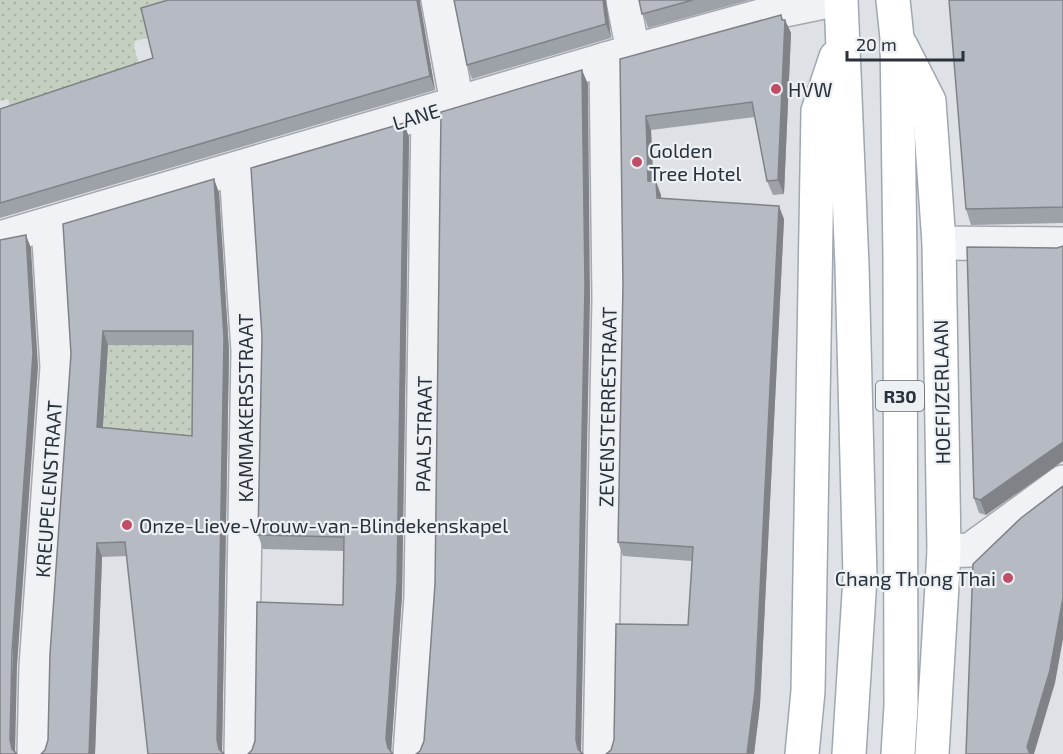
<svg xmlns="http://www.w3.org/2000/svg" width="1063" height="754" viewBox="0 0 1063 754" font-family="'Exo 2',sans-serif">
<style>
.green{fill:url(#green-dots)}
.lines{fill:none;stroke-linecap:round;stroke-linejoin:round}
.minor-casing{stroke:#a4a9b0;stroke-width:36}
.major-casing{stroke:#9fa7b1;stroke-width:36}
.minor{stroke:#f1f2f5;stroke-width:33}
.major{stroke:#fff;stroke-width:33}
.wall{fill:#9da1a8;fill-rule:evenodd}
.shaded-wall{fill:#7f8388}
.building{fill:#b6bbc3;stroke:#7f8388;stroke-width:1.5;fill-rule:evenodd}
.poi-dot{fill:#c14e65;stroke:#edf1f4;stroke-width:2}
.labels{text-anchor:middle;dominant-baseline:central;stroke-width:4.5;stroke-linejoin:round;paint-order:stroke}
.shield{fill:#edf1f4;stroke:#646b73;stroke-width:1.5}
.shield-label{font-size:18px;font-weight:bold;fill:#29313c}
.poi-label{font-size:20px;fill:#29313c;stroke:#edf1f4;text-anchor:start}
.street-label{font-size:20px;fill:#29313c;stroke:#edf1f4}
</style>
<defs>
<pattern id="green-dots" width="8" height="8" patternUnits="userSpaceOnUse" patternTransform="scale(1.5)"><rect width="8" height="8" fill="#c5cfc0"/><path d="M2 2h.1M6 6h.1" fill="none" stroke="#a9b2a6" stroke-width="1.8" stroke-linecap="round"/></pattern>
</defs>
<rect width="100%" height="100%" fill="#dee2e6"/>
<g class="green">
<polygon points="0,0 218,0 156,36 135,41 134,47 144,81 17,132 8,99 0,101"/>
<polygon points="109,331 198,341 197,474 103,440"/>
</g>
<g class="lines">
<defs>
<g id="minor">
<polyline points="438,0 457,103"/>
<polyline points="623,0 633,51"/>
<polyline points="236,170 248,351 241,754"/>
<polyline points="0,238 633,51 775,12 833,0"/>
<polyline points="939,243 1063,244"/>
<polyline points="944,551 970,550 1063,482"/>
<polyline points="34,754 36,667 57,367 48,225"/>
<polyline points="410,754 421,597 428,113"/>
<polyline points="600,754 609,299 606,59"/>
</g>
<g id="major">
<polyline points="841,0 852,266 860,577 849,754"/>
<polyline points="893,0 897,38 900,258 901,706 898,754"/>
<polyline points="901,46 929,101 939,243 944,551 932,754"/>
<polyline points="802,754 808,691 818,111 836,57"/>
</g>
</defs>
<use href="#minor" class="minor-casing"/>
<use href="#major" class="major-casing"/>
<use href="#minor" class="minor"/>
<use href="#major" class="major"/>
</g>
<g class="wall">
<polygon points="168,0 420,0 420,3 435,90 0,218 0,109 153,58"/>
<polygon points="606,0 611,38 472,79 467,65"/>
<polygon points="639,0 750,0 648,28"/>
<polygon points="1063,0 1063,223 971,225 966,209"/>
<polygon points="781,15 783,20 785,20 791,33 784,194 773,195 767,181 755,117 651,130 653,181 661,195 661,199 784,219 760,705 754,754 606,754 611,750 688,625 692,561 623,556 618,542 623,285 620,59"/>
<polygon points="409,137 402,596 391,752 252,750 343,605 344,551 263,549 258,535"/>
<path d="M 214,179 L 219,193 L 229,351 L 222,752 L 148,754 L 127,556 L 102,557 L 95,754 L 41,754 L 45,750 L 48,740 L 71,354 ZM 108,345 L 193,345 L 192,436 L 103,428 Z"/>
<polygon points="1057,248 986,515 979,513 974,498"/>
</g>
<g class="shaded-wall">
<polygon points="417,0 420,0 420,3 435,90 430,76"/>
<polygon points="603,0 606,0 611,38 606,24"/>
<polygon points="781,15 785,27 785,20 791,33 784,194 778,180 782,20"/>
<polygon points="582,70 588,84 590,299 581,754 580,754 576,740"/>
<polygon points="646,116 651,130 654,195 648,181"/>
<polygon points="404,123 409,137 402,596 391,753 388,748 386,739"/>
<polygon points="214,179 219,193 229,351 222,754 221,754 217,740"/>
<polygon points="656,181 661,195 662,212 657,198"/>
<polygon points="779,206 784,219 760,705 754,754 747,754"/>
<polygon points="26,235 31,248 38,367 17,666 15,754 14,754 10,740"/>
<polygon points="103,331 108,345 102,441 97,427"/>
<polygon points="1063,442 1063,461 986,515 980,500"/>
<polygon points="97,543 102,557 95,754 89,754"/>
<polygon points="1063,598 1063,639 1055,683 1034,754 1030,754 1027,747"/>
</g>
<g class="building">
<polygon points="168,0 417,0 430,76 0,203 0,109 153,58 141,8"/>
<polygon points="454,0 603,0 606,24 467,65"/>
<polygon points="639,0 693,0 642,14"/>
<polygon points="949,0 1063,0 1063,207 966,209"/>
<polygon points="781,15 782,20 785,20 778,180 767,181 752,102 646,116 648,181 656,181 657,198 779,206 755,691 747,754 606,754 611,750 614,740 616,624 688,625 693,547 618,542 623,285 620,59"/>
<polygon points="582,70 585,285 576,740 578,749 583,754 416,754 420,751 424,741 435,584 441,112"/>
<polygon points="404,123 397,582 386,739 388,748 393,754 248,754 252,750 255,741 257,602 343,605 344,537 258,535 262,336 251,168"/>
<path d="M 214,179 L 224,338 L 217,740 L 219,749 L 224,754 L 148,754 L 125,542 L 97,543 L 89,754 L 41,754 L 45,750 L 48,740 L 50,654 L 71,354 L 63,224 ZM 103,331 L 193,331 L 192,436 L 97,427 Z"/>
<polygon points="26,235 33,353 12,652 10,740 12,749 17,754 0,754 0,240"/>
<polygon points="1063,246 1063,442 980,500 974,498 967,247 1057,248"/>
<polygon points="1063,486 1063,598 1050,670 1027,747 1030,754 966,754 973,564 1021,518"/>
</g>
<g class="poi-dot">
<circle cx="776" cy="89" r="6"/>
<circle cx="637" cy="162" r="6"/>
<circle cx="127" cy="525" r="6"/>
<circle cx="1008" cy="578" r="6"/>
</g>
<g class="labels">
<rect class="shield" x="876" y="381" width="48" height="30" rx="4.5"/>
<g class="shield-label">
<text x="900" y="396">R30</text>
</g>
<g class="poi-label">
<text x="788" y="89">HVW</text>
<text x="649" y="150">Golden<tspan x="649" dy="23">Tree Hotel</tspan></text>
<text x="139" y="525">Onze-Lieve-Vrouw-van-Blindekenskapel</text>
<text x="996" y="578" text-anchor="end">Chang Thong Thai</text>
</g>
<g class="street-label">
<text transform="translate(416 116) rotate(-17)">LANE</text>
<text transform="translate(941 392) rotate(-91)">HOEFIJZERLAAN</text>
<text transform="translate(607 407) rotate(-89)">ZEVENSTERRESTRAAT</text>
<text transform="translate(245 408) rotate(-90)">KAMMAKERSSTRAAT</text>
<text transform="translate(423 434) rotate(-89)">PAALSTRAAT</text>
<text transform="translate(48 489) rotate(-86)">KREUPELENSTRAAT</text>
</g>
</g>
<path d="M847 51v9h116v-9" fill="none" stroke="#29313c" stroke-width="3"/>
<text x="856" y="51" font-size="18" fill="#29313c" stroke="#edf1f4" stroke-width="4.5" paint-order="stroke">20 m</text>
</svg>
